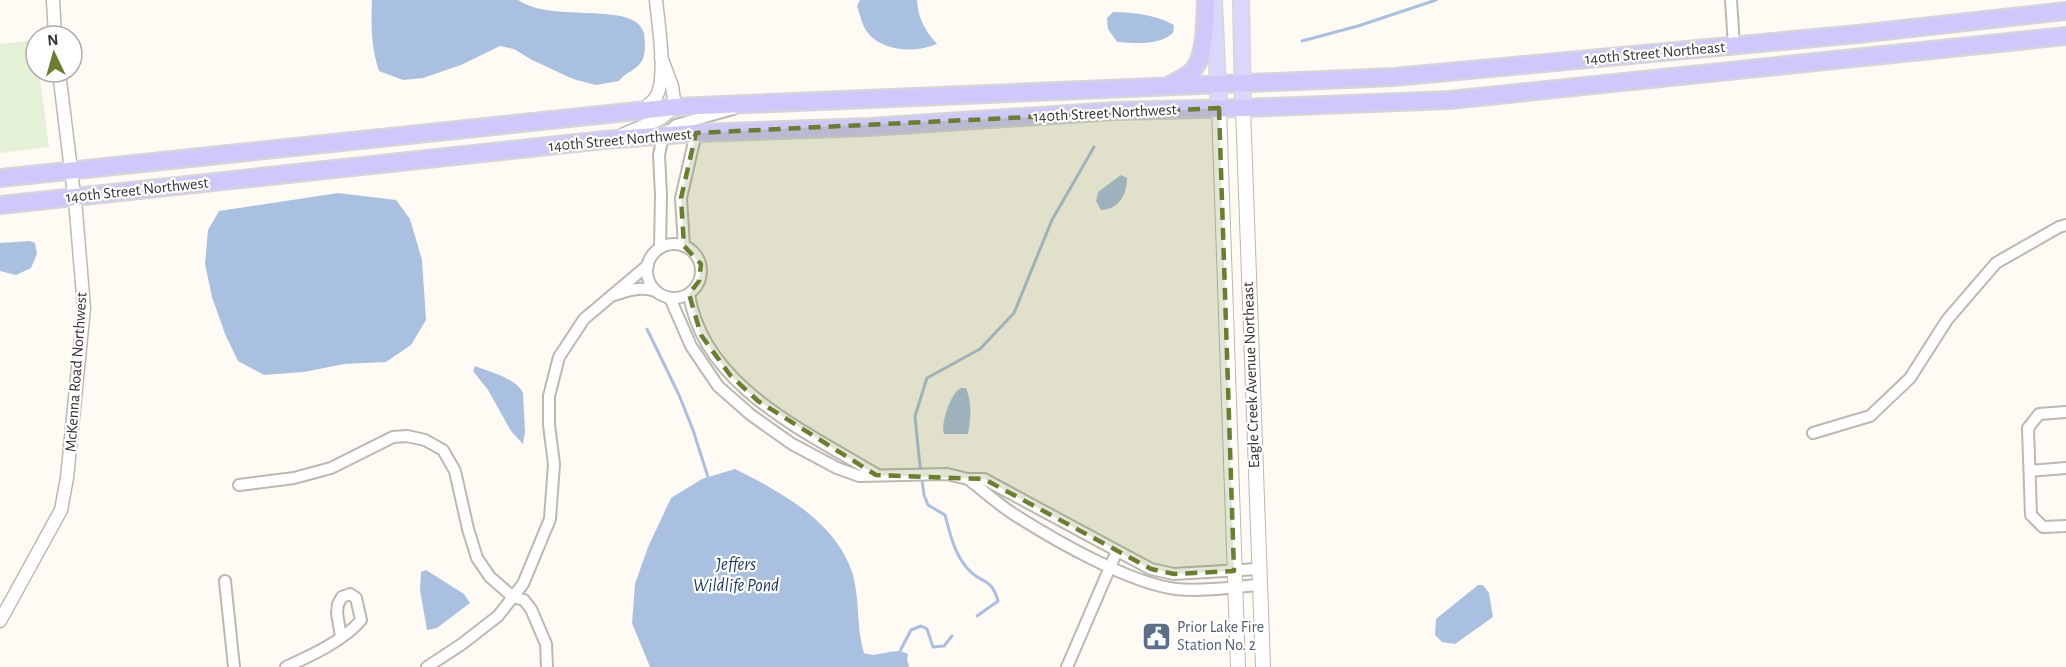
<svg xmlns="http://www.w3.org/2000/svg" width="2066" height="667" viewBox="0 0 2066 667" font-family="'Alegreya Sans',sans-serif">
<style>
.green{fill:#e5f1d7}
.water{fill:#aac0e0}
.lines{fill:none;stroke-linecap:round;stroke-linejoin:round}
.stream{stroke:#aac0e0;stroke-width:3}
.minor-casing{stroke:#bdb8b2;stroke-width:14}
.tertiary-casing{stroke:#bdb8b2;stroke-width:15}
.secondary-casing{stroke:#bdb8b2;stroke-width:16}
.primary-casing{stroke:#d7d6d6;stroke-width:18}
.trunk-casing{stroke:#d7d6d6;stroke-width:20}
.minor{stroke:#fff;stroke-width:10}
.tertiary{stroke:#fff;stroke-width:12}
.secondary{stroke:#fff;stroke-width:14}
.primary{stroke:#dbd6fb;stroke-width:15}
.trunk{stroke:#cfc8fa;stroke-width:16}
.marked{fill:#6a7e2e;fill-opacity:0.2;stroke:#6a7e2e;stroke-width:4.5;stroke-dasharray:12 8;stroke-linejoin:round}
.labels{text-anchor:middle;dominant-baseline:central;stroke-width:4.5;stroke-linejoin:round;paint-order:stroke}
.street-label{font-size:16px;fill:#353331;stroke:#fff}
.service-label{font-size:16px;fill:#4e5e75;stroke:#fff;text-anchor:start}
.water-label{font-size:18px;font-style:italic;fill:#17355e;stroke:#fff}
</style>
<rect width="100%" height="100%" fill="#fffaf3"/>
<polygon class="green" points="35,40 36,72 39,72 49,147 0,153 0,44"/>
<g class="water">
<path d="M 372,0 L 518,0 C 553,24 635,0 644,33 C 645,42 646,53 642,61 C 636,71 625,72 619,81 L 596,85 L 573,79 L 532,60 L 514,49 L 500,46 L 461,65 L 423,78 L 403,80 L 379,71 C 371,48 371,24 372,0 Z"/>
<path d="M 860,0 L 917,0 C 918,18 925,31 937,44 C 916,53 883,52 868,33 C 862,26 860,14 857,6 Z"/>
<path d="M 1113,12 C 1133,12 1156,15 1174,25 L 1173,33 C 1158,46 1137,43 1117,42 L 1108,29 L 1107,18 Z"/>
<path d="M 1121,175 L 1127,178 C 1127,195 1119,209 1101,210 L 1096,201 L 1098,192 Z"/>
<polygon points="338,193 396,200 410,219 422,260 426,320 411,345 386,362 344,364 304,372 264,375 238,361 225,334 212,297 205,264 208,230 219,211"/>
<polygon points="30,241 35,243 37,254 31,268 16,275 0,271 0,243"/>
<path d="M 475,366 C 490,372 516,378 523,393 L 525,432 L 523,444 L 511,431 L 488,390 L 473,371 Z"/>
<path d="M 961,388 L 966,388 C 972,403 971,418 968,434 L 944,434 C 940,424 951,392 961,388 Z"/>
<path d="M 735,469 C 781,492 837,522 853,575 C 860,601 856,627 864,653 C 879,659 892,646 908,654 L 907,659 L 909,667 L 650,667 L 632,623 L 635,584 L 648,547 L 671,498 L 702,479 Z"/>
<polygon points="426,570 464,594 470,603 437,628 427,630 420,590 421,572"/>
<polygon points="1478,585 1483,585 1489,593 1493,617 1455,644 1442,642 1435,635 1436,619"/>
</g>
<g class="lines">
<g class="stream">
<polyline points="1302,41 1358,26 1436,0"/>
<polyline points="647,329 679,395 693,430 708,477"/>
<path d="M 977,616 L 998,601 C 991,576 980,584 967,568 C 954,553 950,533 945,515 L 928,505 L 924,495 L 919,457 L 915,416 L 927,378 L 980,349 L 1014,313 L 1052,220 L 1094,147"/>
<polyline points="899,653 911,630 921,626 927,629 933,647 944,646 952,636"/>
</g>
<defs>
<g id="minor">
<polyline points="1731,0 1734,46"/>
<circle cx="674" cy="271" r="27"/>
<polyline points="684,246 681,198 696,133"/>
<polyline points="660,248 661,195 659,155 663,136 676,125 733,109"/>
<path d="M 689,294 C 703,386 805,431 876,474"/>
<path d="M 614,295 C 629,290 641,286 656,291"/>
<polyline points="670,298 691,346 718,386 751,415 792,444 837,468 859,476 947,474 968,479 984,479 1151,569 1174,574 1258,569"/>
<polyline points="2066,412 2039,414 2028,428 2031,515 2043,527 2066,526"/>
<polyline points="1813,433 1870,416 1910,378 1947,320 1996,263 2059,227 2066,225"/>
<polyline points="2030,471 2066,468"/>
<path d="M 968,479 C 984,491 999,505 1015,515 C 1056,541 1129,583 1176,589 C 1203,592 1232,587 1259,585"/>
<polyline points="239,485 294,478 331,468 393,437 407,436 425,440 443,450 455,471 468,529 477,558 490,577 513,597 524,600 531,609 546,644 547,667"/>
<polyline points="225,581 234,667"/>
<path d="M 286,667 C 310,656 345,640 361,620 L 356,598 L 350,594 L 342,597 L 338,604 L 337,613 L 341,637"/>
<polyline points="427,667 462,644 498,616 523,584 550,519 554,464 549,425 549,396 559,357 584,319 648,265"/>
<polyline points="1067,667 1117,551"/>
</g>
<g id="tertiary">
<polyline points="53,0 55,36"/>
<path d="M 644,109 C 648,105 655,100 657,95 C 667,76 658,22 656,0"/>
<polyline points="624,134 660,119 675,107 672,86 661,57"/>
<polyline points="0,621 61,510 67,478 84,308 76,211 59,72"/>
</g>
<g id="secondary">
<polyline points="1219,108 1238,667"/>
<polyline points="1243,108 1263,667"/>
</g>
<g id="primary">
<polyline points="1214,0 1219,108"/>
<polyline points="1241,0 1243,108"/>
</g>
<g id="trunk">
<path d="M 1170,85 C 1179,80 1188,76 1194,69 C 1206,54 1205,19 1206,0"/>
<polyline points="0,178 675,107 1394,77 1858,34 2066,11"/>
<polyline points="0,205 604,140 696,133 869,127 1115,111 1243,108 1450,100 2066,36"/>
</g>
</defs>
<use href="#minor" class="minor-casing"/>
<use href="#tertiary" class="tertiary-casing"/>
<use href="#secondary" class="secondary-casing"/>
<use href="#primary" class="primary-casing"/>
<use href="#trunk" class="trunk-casing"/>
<use href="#minor" class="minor"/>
<use href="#tertiary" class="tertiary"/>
<use href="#secondary" class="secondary"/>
<use href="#primary" class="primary"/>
<use href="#trunk" class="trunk"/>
</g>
<path class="marked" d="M 1219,108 L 1234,571 L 1174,574 L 1151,569 L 984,479 L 876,475 L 758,401 L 730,375 L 701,335 L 689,294 L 699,281 L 701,264 L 684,246 L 681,198 L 696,133 Z"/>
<defs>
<symbol id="civic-square" viewBox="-11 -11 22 22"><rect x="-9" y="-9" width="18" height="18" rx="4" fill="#5c6f8a" stroke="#fff"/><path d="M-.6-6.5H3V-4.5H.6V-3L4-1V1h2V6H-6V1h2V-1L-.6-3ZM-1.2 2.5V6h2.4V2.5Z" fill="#fff"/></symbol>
</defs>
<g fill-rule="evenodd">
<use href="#civic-square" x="1140" y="620" width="33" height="33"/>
</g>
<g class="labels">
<g class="street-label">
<text transform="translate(1655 53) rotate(-5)">140th Street Northeast</text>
<text transform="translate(1105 113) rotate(-3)">140th Street Northwest</text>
<text transform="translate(620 140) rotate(-5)">140th Street Northwest</text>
<text transform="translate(137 190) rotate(-6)">140th Street Northwest</text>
<text transform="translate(76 372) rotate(-86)">McKenna Road Northwest</text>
<text transform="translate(1251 375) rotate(-92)">Eagle Creek Avenue Northeast</text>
</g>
<g class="service-label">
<text x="1177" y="627">Prior Lake Fire<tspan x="1177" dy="18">Station No. 2</tspan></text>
</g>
<g class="water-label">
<text x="736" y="565">Jeffers<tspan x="736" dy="21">Wildlife Pond</tspan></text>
</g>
</g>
<g transform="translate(54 54) rotate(355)"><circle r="28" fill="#ffffff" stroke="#aeadad" stroke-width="1.5"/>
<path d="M0-4.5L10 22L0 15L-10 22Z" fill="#6a7e2e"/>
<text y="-9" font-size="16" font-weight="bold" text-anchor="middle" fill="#353331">N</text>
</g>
</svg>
